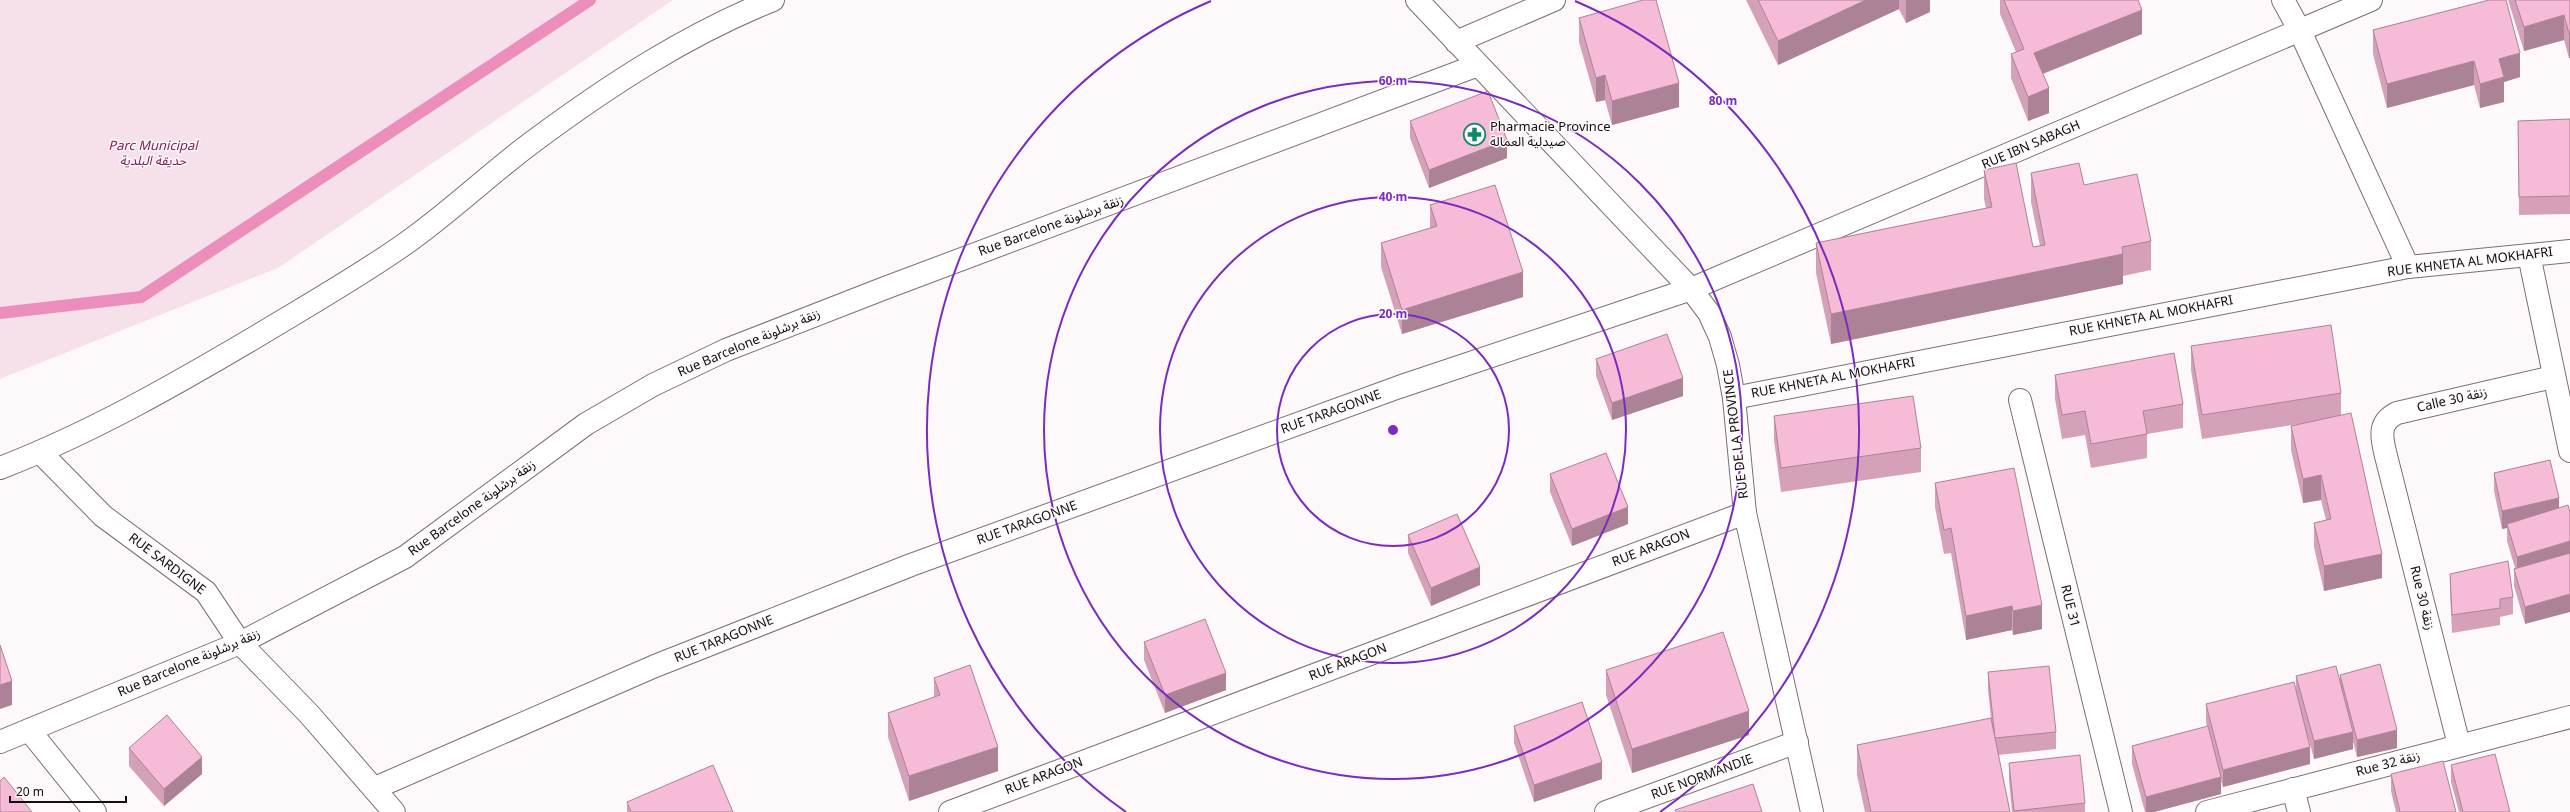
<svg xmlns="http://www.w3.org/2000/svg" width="2570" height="812" viewBox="0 0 2570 812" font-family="Georgia,'Noto Sans Arabic',serif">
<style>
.green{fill:#f6e1ea}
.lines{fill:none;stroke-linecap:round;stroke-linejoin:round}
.stream{stroke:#ec8ebc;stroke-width:12}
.street-casing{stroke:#7e6d74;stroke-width:24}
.street{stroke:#fff;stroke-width:22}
.wall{fill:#d4a1b8}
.shaded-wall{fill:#ac8396}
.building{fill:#f6bbd6;stroke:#ac8396}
.ring{fill:none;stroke:#7b2cbf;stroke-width:2}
.labels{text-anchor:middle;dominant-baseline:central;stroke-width:3;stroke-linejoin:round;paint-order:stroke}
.poi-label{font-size:13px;fill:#130d10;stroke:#fdf9fa;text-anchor:start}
.street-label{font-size:13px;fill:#130d10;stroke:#fdf9fa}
.park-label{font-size:13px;font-style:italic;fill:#881b5c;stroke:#fdf9fa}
.centre{fill:#7b2cbf;stroke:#fdf9fa;stroke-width:2}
.ring-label{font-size:12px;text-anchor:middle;font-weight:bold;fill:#7b2cbf;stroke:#fdf9fa;stroke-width:3;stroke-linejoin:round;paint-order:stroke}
</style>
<rect width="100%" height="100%" fill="#fdf9fa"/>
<polygon class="green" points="0,0 673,0 278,268 0,379"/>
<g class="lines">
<polyline class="stream" points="0,313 141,297 590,0"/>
<defs>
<g id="street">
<polyline points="1417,0 1691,289 1709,313 1720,337 1728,365 1734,398 1745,513 1812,812"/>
<polyline points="2283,0 2300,31 2408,267"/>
<polyline points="1456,42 1554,0"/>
<polyline points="2529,255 2570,451"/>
<polyline points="1734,398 2408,267 2570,251"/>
<polyline points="2020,400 2121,812"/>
<polyline points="40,452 103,516 206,592 240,643 309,714 394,812"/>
<path d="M 0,468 C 91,433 176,384 259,335 C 307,306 356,278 402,246 C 450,213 491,172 538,138 C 611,84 688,34 773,0"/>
<polyline points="29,730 95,812"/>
<polyline points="0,742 240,643 405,557 586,424 653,385 726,350 885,288 1478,65"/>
<path d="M 2459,745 L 2385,452 C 2381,435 2379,422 2397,413 L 2553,377"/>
<polyline points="375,788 655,666 911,565 1399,387 1691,289 2371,0"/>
<polyline points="2293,789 2299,812"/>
<polyline points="950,812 1745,513"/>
<polyline points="1606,812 1797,742"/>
<polyline points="2207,812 2570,717"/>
</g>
</defs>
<use href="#street" class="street-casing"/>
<use href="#street" class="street"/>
</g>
<g class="wall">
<polygon points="1746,0 1930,0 1930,12 1906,23 1899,9 1778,65"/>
<polygon points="2000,0 2138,0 2142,34 2043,74 2049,113 2028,121 2011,78 2011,54 2016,52 2000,14"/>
<polygon points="2489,0 2520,77 2504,82 2504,102 2480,108 2474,85 2387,108 2373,54 2373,30"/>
<polygon points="2508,0 2570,0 2570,58 2569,58 2564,40 2524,51"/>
<polygon points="1579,18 1679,107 1612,125 1605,100 1596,102 1579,42"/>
<polygon points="2570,119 2570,214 2519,215 2518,121"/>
<polygon points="1410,121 1507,158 1429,188 1410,138"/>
<polygon points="1984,170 2033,247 2040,246 2031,202 2031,173 2084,185 2151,241 2151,270 2123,276 2123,284 1831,344 1816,273 1816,243 1986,208 1984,199"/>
<polygon points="1430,205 1523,297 1402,334 1381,267 1381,243 1430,228"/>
<polygon points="2191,346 2341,393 2341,415 2382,578 2324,591 2314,547 2314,523 2326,520 2321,500 2303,503 2291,450 2291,426 2306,423 2202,439 2191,370"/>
<polygon points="1596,359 1683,396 1612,420 1596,376"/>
<polygon points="2055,375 2183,404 2183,428 2147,434 2147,458 2091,468 2085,435 2062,439 2055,399"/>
<polygon points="1774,416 1921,448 1921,472 1781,492 1774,440"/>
<polygon points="2550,460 2525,624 2514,586 2514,569 2515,568 2507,541 2507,528 2502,529 2494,491 2494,473"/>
<polygon points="1550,474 1628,524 1572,546 1550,492"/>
<polygon points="1935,483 2042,629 2013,635 2012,630 1966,640 1951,553 1944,554 1935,507"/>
<polygon points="1408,535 1480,585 1431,606 1408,553"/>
<polygon points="2450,574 2513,597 2513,614 2500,617 2500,625 2452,633 2450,591"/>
<polygon points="1144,642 1226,690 1165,713 1144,660"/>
<polygon points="1606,670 1749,735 1632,773 1606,695"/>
<polygon points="1988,672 2056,732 2056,749 1998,755 2010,812 1865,812 1857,775 1857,745 1991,719 1988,690"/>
<polygon points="2340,675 2397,748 2357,757 2353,741 2353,749 2314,759 2308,737 2310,764 2223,787 2221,781 2221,794 2154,812 2145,812 2132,764 2132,746 2207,727 2206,722 2206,704 2296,692 2296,676 2340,682"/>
<polygon points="934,678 998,771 909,801 888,737 888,713 934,697"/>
<polygon points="1514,726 1602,779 1534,802 1514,743"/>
<polygon points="129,748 202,774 164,806 129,766"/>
<polygon points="2009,763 2085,803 2085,812 2012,812 2009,780"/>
<polygon points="2451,765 2510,812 2459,812 2451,782"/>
<polygon points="2391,774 2456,812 2396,812 2391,791"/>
<polygon points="627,802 733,812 627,812"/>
</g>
<g class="shaded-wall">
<polygon points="1866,0 1899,0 1899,9 1778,65 1778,41"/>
<polygon points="1906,0 1930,0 1930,12 1906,23"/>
<polygon points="2142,10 2142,34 2034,77 2034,53"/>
<polygon points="2564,15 2564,40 2524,51 2524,27"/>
<rect x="2569" y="34" width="1" height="24"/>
<polygon points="2520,53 2520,77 2504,82 2504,102 2480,108 2480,84 2499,59"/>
<polygon points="2474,61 2474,85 2387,108 2387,84"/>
<polygon points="1605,75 1605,100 1596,102 1596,78"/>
<polygon points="1679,83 1679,107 1612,125 1612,101"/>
<polygon points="2049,88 2049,113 2028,121 2028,97"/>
<polygon points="1507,140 1507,158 1429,188 1429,170"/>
<polygon points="2123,254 2123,284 1831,344 1831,314"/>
<polygon points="1523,272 1523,297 1402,334 1402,310"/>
<polygon points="1683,378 1683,396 1612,420 1612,403"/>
<polygon points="2321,475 2321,500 2303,503 2303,479"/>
<polygon points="2559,498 2559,516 2507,524 2507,528 2502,529 2502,511"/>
<polygon points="1628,507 1628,524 1572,546 1572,529"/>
<polygon points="2570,541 2570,558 2517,575 2517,557"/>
<polygon points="2382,554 2382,578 2324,591 2324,566"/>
<polygon points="1480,567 1480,585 1431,606 1431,588"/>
<polygon points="2570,594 2570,612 2525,624 2525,607"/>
<polygon points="2042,605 2042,629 2013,635 2013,611"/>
<polygon points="2012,606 2012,630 1966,640 1966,616"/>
<polygon points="1226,673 1226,690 1165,713 1165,695"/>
<polygon points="12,681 12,705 0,709 0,685"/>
<polygon points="1749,711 1749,735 1632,773 1632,749"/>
<polygon points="2397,730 2397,748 2357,757 2357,740"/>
<polygon points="2353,732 2353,749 2314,759 2314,741"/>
<polygon points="998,747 998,771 909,801 909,776"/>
<polygon points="2310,747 2310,764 2223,787 2223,770"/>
<polygon points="202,757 202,774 164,806 164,789"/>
<polygon points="1602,762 1602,779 1534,802 1534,785"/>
<polygon points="2221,777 2221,794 2154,812 2146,812 2146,797"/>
</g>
<g class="building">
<polygon points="1643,0 1656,0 1679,83 1612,101 1605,75 1596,78 1579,18"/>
<polygon points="1758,0 1866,0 1778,41"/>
<polygon points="2004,0 2138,0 2142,10 2034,53 2049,88 2028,97 2011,54 2024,49"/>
<polygon points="2489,0 2506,0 2520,53 2499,59 2504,77 2480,84 2474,61 2387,84 2373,30"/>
<polygon points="2515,0 2570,0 2570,34 2569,34 2564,15 2524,27"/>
<polygon points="1488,91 1507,140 1429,170 1410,121"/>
<polygon points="2570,119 2570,196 2519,197 2518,121"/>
<polygon points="2016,163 2033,247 2045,245 2031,173 2079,163 2084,185 2137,174 2151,241 2122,247 2123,254 1831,314 1816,243 1992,207 1984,170"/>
<polygon points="1495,185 1523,272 1402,310 1381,243 1437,226 1430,205"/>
<polygon points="2331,325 2341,393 2202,415 2191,346"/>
<polygon points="1667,334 1683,378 1612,403 1596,359"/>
<polygon points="2174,353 2183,404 2143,411 2147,434 2091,444 2085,411 2062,415 2055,375"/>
<polygon points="1913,396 1921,448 1781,468 1774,416"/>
<polygon points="2351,413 2382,554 2324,566 2314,523 2331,519 2321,475 2303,479 2291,426"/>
<polygon points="1606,453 1628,507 1572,529 1550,474"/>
<polygon points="2550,460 2559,498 2502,511 2494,473"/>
<polygon points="2014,468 2042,605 2013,611 2012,606 1966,616 1951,528 1944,530 1935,483"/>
<polygon points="2568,505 2570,512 2570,541 2517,557 2507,524"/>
<polygon points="1457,514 1480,567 1431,588 1408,535"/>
<polygon points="2570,553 2570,594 2525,607 2514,569"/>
<polygon points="2508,561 2513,597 2500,599 2500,608 2452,615 2450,574"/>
<polygon points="1205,619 1226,673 1165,695 1144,642"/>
<polygon points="1723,632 1749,711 1632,749 1606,670"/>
<polygon points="0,645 12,681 0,685"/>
<polygon points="2380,664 2397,730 2357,740 2340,675"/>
<polygon points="970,665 998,747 909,776 888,713 940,695 934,678"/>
<polygon points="2049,666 2056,732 1995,738 1988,672"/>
<polygon points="2336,666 2353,732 2314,741 2296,676"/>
<polygon points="2294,682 2310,747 2223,770 2206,704"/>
<polygon points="1582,702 1602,762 1534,785 1514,726"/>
<polygon points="167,715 202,757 164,789 129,748"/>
<polygon points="1991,718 2010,812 1871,812 1857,745"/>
<polygon points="2208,726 2221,777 2146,797 2132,746"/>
<polygon points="2495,754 2510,812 2463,812 2451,765"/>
<polygon points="2080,755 2085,803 2014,811 2009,763"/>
<polygon points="2443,761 2456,812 2400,812 2391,774"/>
<polygon points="713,765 733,812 631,812 627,802"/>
<polygon points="4,777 32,812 0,812 0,781"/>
<polygon points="1753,784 1762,812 1676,812 1675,810"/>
</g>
<g class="ring">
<circle cx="1393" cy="430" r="116"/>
<circle cx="1393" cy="430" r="233"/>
<circle cx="1393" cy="430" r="349"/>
<path d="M1126 812A466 466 0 0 1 1211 1M1575 1A466 466 0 0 1 1660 812"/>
</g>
<defs>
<symbol id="pharmacy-ring" viewBox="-11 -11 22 22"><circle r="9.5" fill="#fdf9fa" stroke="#0f886a" stroke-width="1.5"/><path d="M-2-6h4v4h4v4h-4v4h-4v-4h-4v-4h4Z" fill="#0f886a"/></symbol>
</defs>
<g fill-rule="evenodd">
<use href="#pharmacy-ring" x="1462" y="122" width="25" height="25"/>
</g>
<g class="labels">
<g class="poi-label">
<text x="1490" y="127">Pharmacie Province<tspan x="1490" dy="15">صيدلية العمالة</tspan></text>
</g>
<g class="street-label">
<text transform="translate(2031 145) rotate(-23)">RUE IBN SABAGH</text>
<text transform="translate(1051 226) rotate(-20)">Rue Barcelone زنقة برشلونة</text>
<text transform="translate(2470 262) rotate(-7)">RUE KHNETA AL MOKHAFRI</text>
<text transform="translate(2151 316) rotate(-11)">RUE KHNETA AL MOKHAFRI</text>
<text transform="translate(749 343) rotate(-23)">Rue Barcelone زنقة برشلونة</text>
<text transform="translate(1833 378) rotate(-11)">RUE KHNETA AL MOKHAFRI</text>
<text transform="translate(2452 400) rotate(-13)">Calle 30 زنقة</text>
<text transform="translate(1331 412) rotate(-20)">RUE TARAGONNE</text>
<text transform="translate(1736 434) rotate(-97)">RUE DE LA PROVINCE</text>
<text transform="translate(472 508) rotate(-36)">Rue Barcelone زنقة برشلونة</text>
<text transform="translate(1027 523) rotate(-20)">RUE TARAGONNE</text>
<text transform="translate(1651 548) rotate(-21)">RUE ARAGON</text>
<text transform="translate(167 564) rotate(37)">RUE SARDIGNE</text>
<text transform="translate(2422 598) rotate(76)">Rue 30 زنقة</text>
<text transform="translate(2070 606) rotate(76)">RUE 31</text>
<text transform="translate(724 639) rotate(-22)">RUE TARAGONNE</text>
<text transform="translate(1348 662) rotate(-21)">RUE ARAGON</text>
<text transform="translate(189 663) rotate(-23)">Rue Barcelone زنقة برشلونة</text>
<text transform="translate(2388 764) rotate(-15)">Rue 32 زنقة</text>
<text transform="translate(1044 776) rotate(-21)">RUE ARAGON</text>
<text transform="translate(1702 777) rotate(-20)">RUE NORMANDIE</text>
</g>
<g class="park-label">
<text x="153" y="146">Parc Municipal<tspan x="153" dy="15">حديقة البلدية</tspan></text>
</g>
</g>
<circle cx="1393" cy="430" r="6" class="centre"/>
<g class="ring-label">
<text x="1393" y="85">60 m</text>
<text x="1723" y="105">80 m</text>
<text x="1393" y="201">40 m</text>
<text x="1393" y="318">20 m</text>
</g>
<path d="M10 796v6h116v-6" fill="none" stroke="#130d10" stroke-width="2"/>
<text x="16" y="796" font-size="12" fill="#130d10" stroke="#fdf9fa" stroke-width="3" paint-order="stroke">20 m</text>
</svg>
